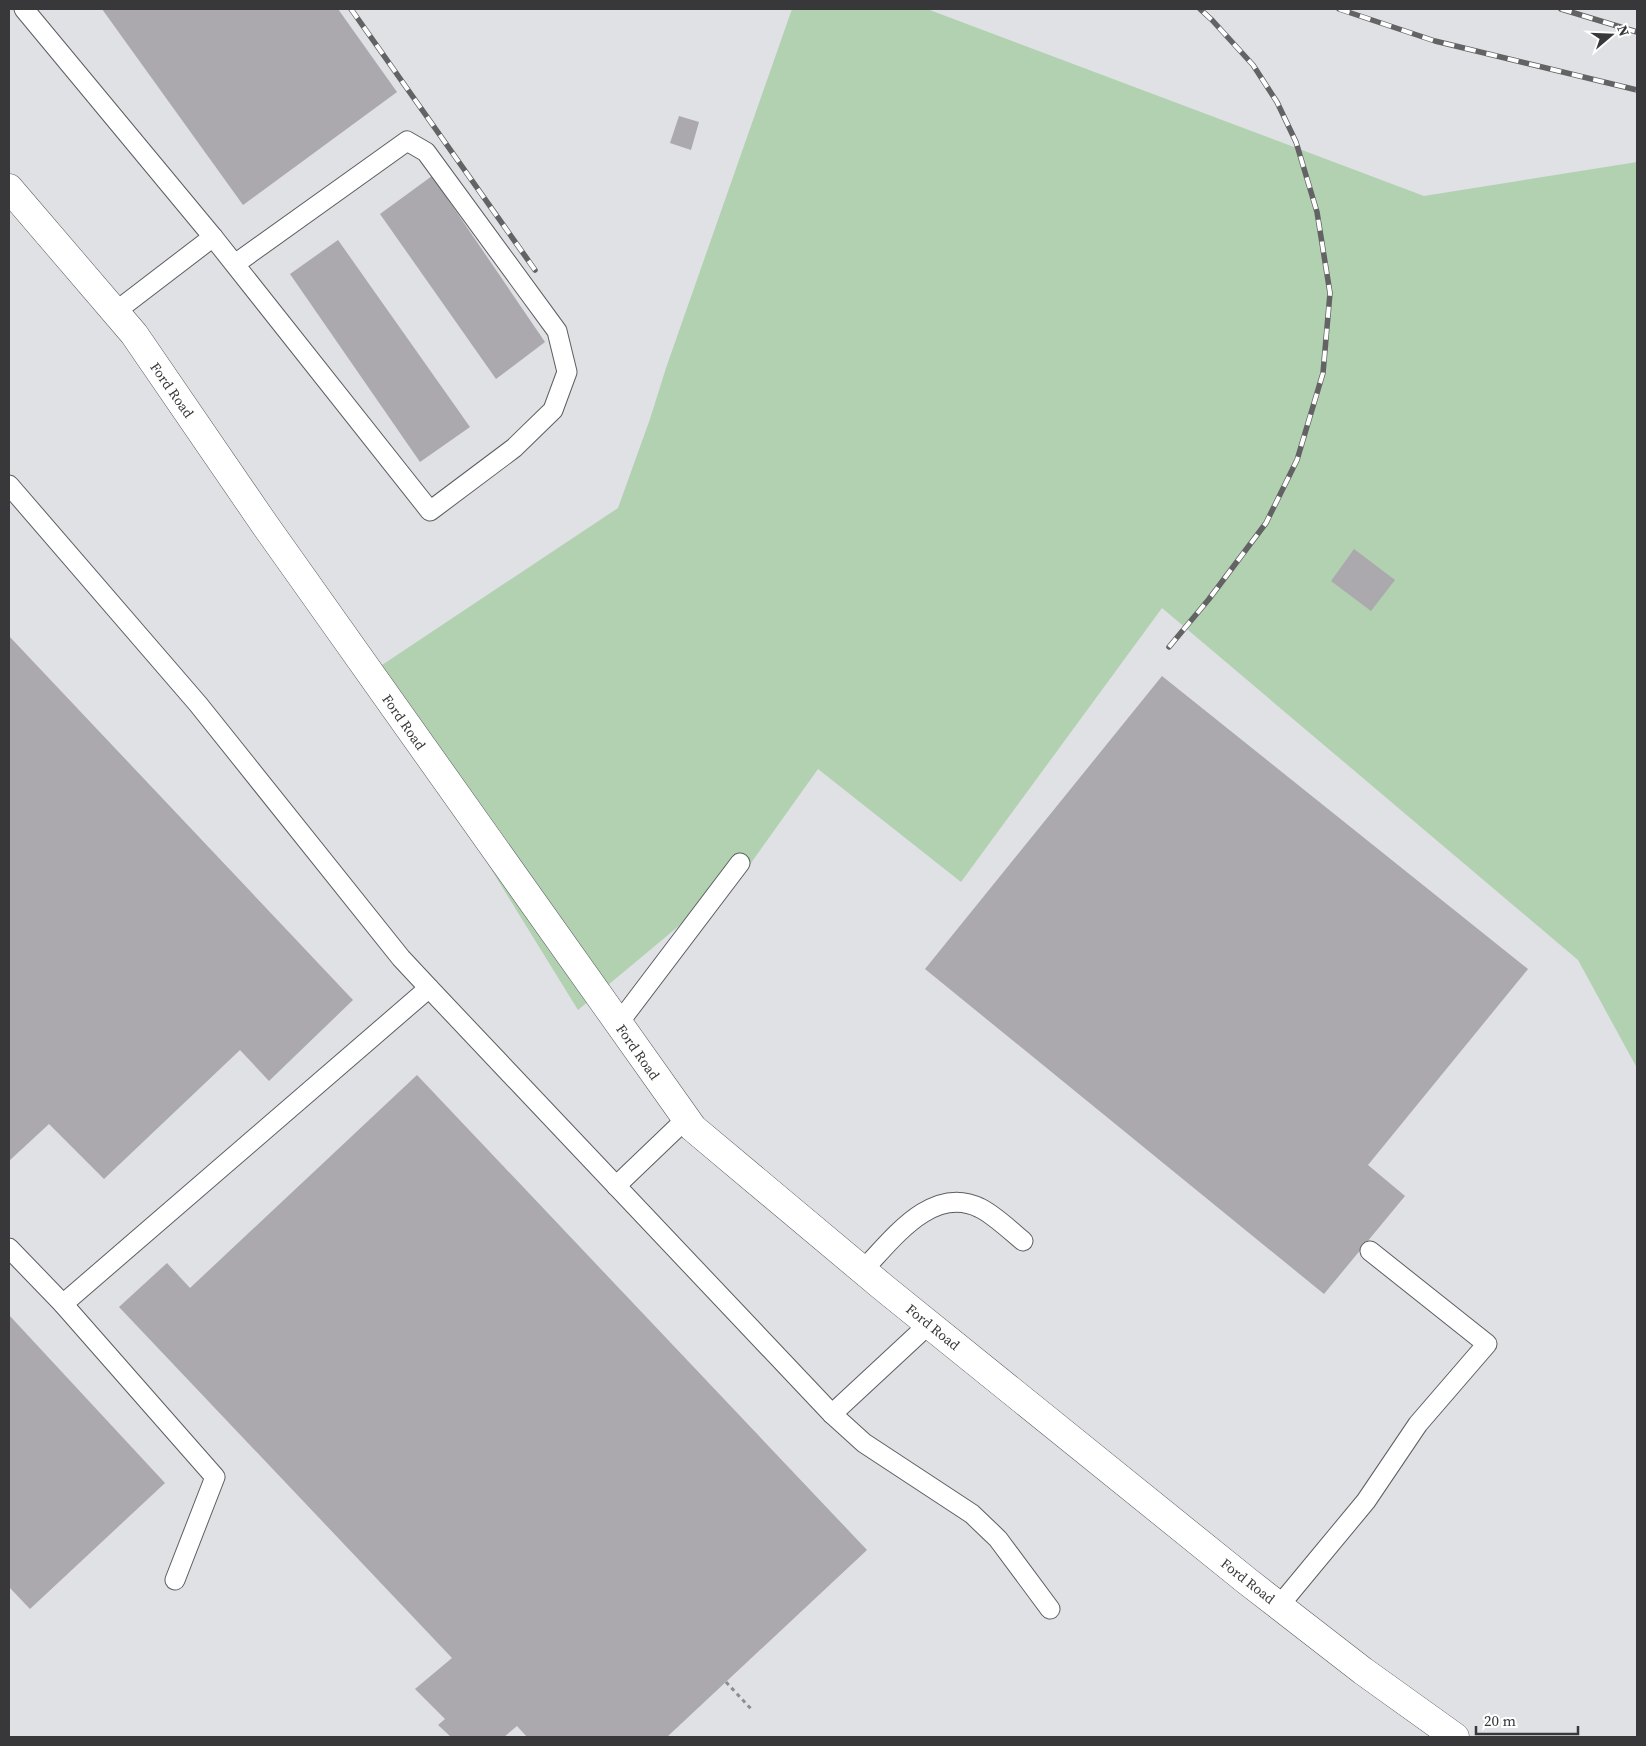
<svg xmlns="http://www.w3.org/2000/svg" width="1646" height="1746" viewBox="0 0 1646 1746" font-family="'Source Serif 4',serif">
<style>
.green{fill:#b1d1b1}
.building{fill:#aba9ad}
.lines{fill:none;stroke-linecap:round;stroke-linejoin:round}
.lane-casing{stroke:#5c5e61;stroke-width:21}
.street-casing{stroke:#5c5e61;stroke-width:29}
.path{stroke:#8c8d90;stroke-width:3;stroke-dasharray:4 4;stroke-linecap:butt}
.lane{stroke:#fff;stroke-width:19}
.street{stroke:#fff;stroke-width:28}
.rail-casing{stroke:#636365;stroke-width:5.5}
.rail{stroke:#fff;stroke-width:4;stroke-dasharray:11;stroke-linecap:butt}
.labels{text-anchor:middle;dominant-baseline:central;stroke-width:4.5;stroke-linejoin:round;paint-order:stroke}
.street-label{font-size:14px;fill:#38383a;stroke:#fff}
</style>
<rect width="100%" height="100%" fill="#dfe1e4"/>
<polygon class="green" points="792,9 927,9 1424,196 1637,162 1637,1068 1578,960 1162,608 961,882 818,769 746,870 578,1010 370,673 618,508 650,419 666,368"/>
<g class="building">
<polygon points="102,9 338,9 397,92 243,205"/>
<polygon points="679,116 699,122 691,150 670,143"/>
<polygon points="432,176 545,342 496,379 380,214"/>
<polygon points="338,240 470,427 420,462 290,274"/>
<polygon points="1354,549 1395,580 1371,611 1331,581"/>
<polygon points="9,636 353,1000 269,1081 240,1050 104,1179 49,1124 9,1161"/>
<polygon points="1162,676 1528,969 1368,1165 1405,1196 1324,1294 925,969"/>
<polygon points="417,1075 867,1550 667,1737 527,1737 517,1726 504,1737 451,1737 438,1725 445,1719 415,1689 452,1658 119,1307 167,1263 190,1288"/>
<polygon points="9,1315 165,1483 30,1609 9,1587"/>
</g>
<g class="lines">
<defs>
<g id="lane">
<polyline points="24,9 213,237 115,312"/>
<polyline points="213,237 430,511 514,448 553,410 567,372 557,331 426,152 407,141 235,264"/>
<polyline points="9,485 198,704 401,958 429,988 832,1414 864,1443 972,1514 998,1539 1050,1609"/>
<polyline points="618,1024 740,863"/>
<polyline points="616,1186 686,1119"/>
<polyline points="9,1248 63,1304 215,1477 175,1580"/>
<path d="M 863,1270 C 892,1240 932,1184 980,1208 C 993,1214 1011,1231 1023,1241"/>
<polyline points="63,1304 429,988"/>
<polyline points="832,1414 929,1324"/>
<polyline points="1279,1606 1366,1501 1418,1424 1487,1344 1370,1251"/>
</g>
<polyline id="street" points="9,188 134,334 265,525 693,1128 884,1288 1247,1581 1363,1671 1455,1737"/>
</defs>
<use href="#lane" class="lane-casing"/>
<use href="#street" class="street-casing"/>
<polyline class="path" points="726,1682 753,1711"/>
<use href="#lane" class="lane"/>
<use href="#street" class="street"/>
<defs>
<g id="rail">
<polyline points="351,9 535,270"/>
<polyline points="1339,9 1435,41 1637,90"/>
<polyline points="1561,9 1637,32"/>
<polyline points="1169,647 1209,599 1266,523 1297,460 1323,373 1330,293 1317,212 1296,142 1277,102 1253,65 1212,20 1200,9"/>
</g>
</defs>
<use href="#rail" class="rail-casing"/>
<use href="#rail" class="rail"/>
</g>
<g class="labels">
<g class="street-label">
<text transform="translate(172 390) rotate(55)">Ford Road</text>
<text transform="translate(404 722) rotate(55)">Ford Road</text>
<text transform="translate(638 1052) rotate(55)">Ford Road</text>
<text transform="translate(933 1327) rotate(39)">Ford Road</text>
<text transform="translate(1248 1581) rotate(38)">Ford Road</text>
</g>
</g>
<rect width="1646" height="1746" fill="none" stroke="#38383a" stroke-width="20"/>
<g transform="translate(1611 35) rotate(71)" stroke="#ffffff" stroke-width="4" paint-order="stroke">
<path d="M0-4L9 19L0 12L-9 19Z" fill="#38383a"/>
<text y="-8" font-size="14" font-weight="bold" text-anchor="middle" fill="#38383a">N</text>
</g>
<path d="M1476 1726v8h102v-8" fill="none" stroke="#38383a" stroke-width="2.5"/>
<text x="1484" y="1726" font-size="15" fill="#38383a" stroke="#ffffff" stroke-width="4" paint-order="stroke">20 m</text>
</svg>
